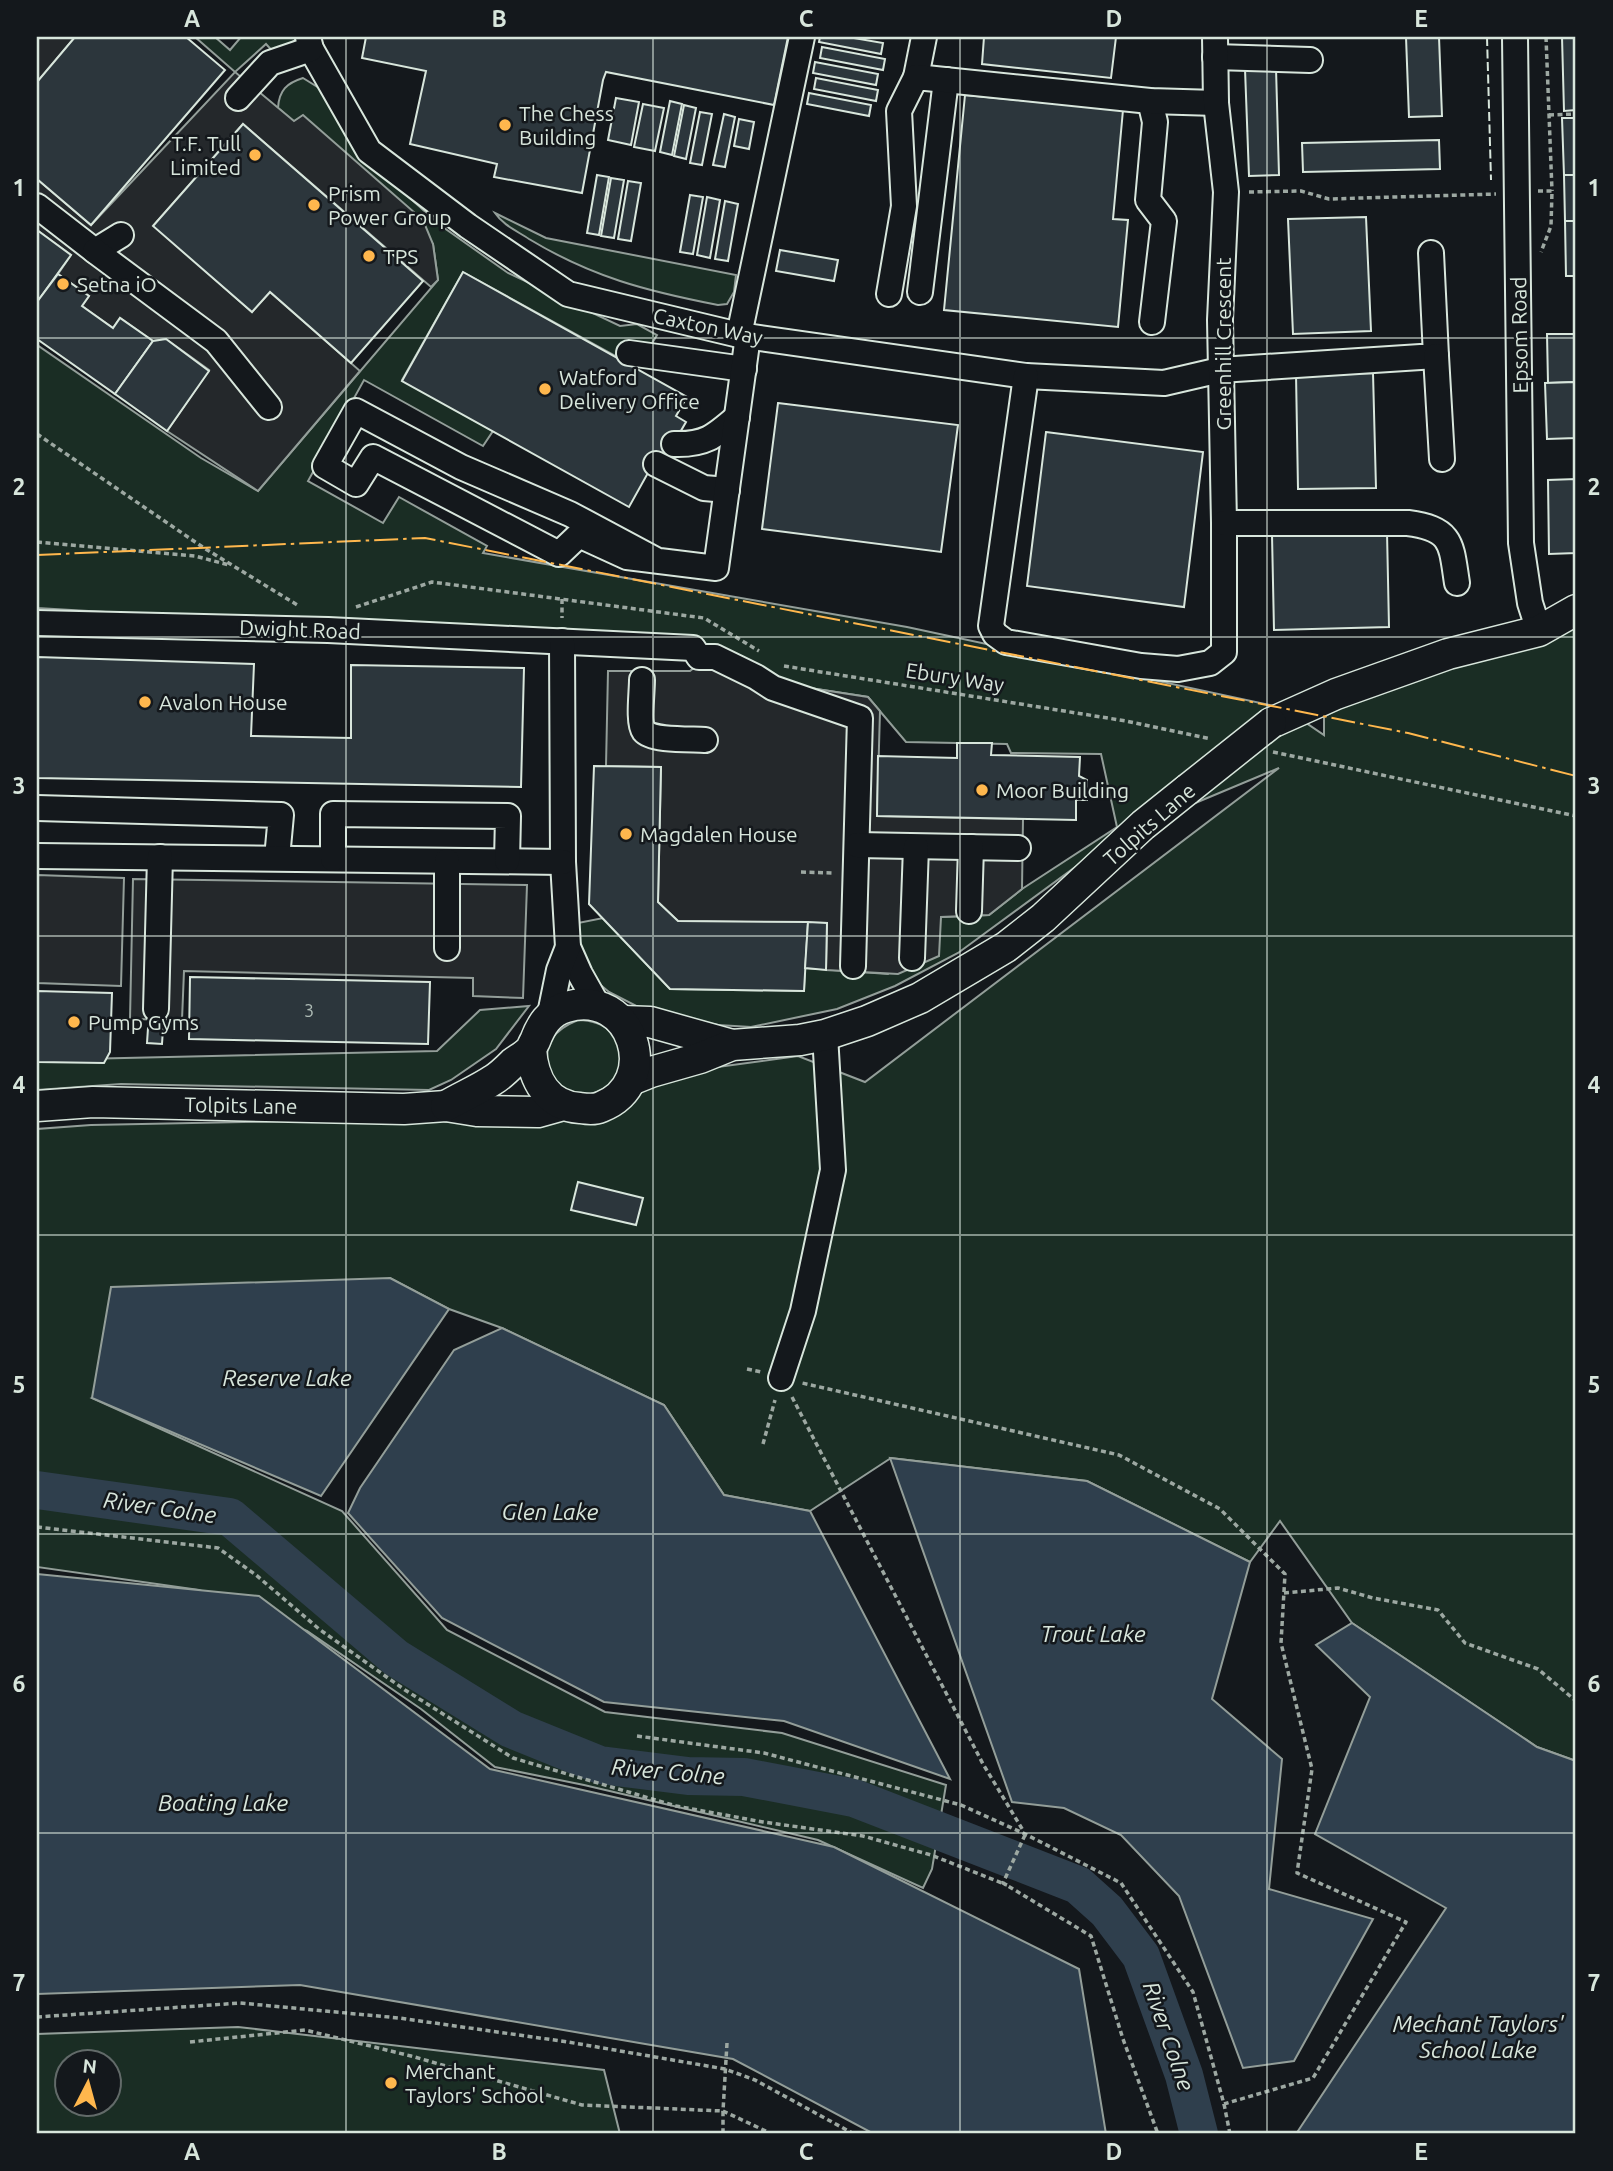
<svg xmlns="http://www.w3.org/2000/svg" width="1613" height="2171" viewBox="0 0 1613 2171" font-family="Ubuntu,sans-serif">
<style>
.green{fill:#1a2d24;stroke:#939e99;stroke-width:2;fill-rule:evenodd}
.parking{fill:#24282b;stroke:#939e99;stroke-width:2}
.water{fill:#2f3f4d;stroke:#939e99;stroke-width:2}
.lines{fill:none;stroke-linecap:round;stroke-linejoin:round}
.river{stroke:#2f3f4d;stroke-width:38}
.building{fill:#2c363c;stroke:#d8e6dc;stroke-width:2}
.minor-casing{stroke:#d8e6dc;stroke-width:28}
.major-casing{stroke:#d8e6dc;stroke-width:33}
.path{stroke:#9da8a2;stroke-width:3.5;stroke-dasharray:5 3.5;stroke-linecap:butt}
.minor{stroke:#14181c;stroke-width:24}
.major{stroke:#14181c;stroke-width:30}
.major-bridge-casing{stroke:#d8e6dc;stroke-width:33;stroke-linecap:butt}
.major-bridge{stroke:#14181c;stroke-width:30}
.fence{stroke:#d8e6dc;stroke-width:2;stroke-dasharray:9 3.5;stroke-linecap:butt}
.power{stroke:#ffb74d;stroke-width:2;stroke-dasharray:24 5 3.5 5;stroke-linecap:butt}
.grid{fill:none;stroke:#d8e6dc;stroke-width:2;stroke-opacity:0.55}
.poi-dot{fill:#ffb74d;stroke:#14181c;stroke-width:2.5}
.labels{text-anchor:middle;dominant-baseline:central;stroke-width:5;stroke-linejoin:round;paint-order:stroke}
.number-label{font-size:18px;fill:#adbab4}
.poi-label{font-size:21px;fill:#d8e6dc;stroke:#14181c;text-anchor:start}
.street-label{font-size:21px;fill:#d8e6dc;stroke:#14181c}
.water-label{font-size:23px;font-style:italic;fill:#d8e6dc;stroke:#14181c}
.neatline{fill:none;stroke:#d8e6dc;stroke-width:2.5}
.grid-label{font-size:23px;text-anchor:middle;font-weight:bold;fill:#d8e6dc}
</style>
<rect width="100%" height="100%" fill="#14181c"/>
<g class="green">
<polygon points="195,37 215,37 230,50 241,37 299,37 276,55 266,44 235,72"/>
<path d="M 303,78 L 319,88 L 329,103 L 337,120 L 363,156 L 440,225 L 508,273 L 620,326 L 637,324 L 657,335 L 637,368 L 463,272 L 402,380 L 493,431 L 483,446 L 364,380 L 308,481 L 383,523 L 399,497 L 487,546 L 483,553 L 907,627 L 1284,708 L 1324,735 L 1324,717 L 1362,695 L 1576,618 L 1576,1761 L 1537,1747 L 1352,1623 L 1280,1521 L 1250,1562 L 1087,1481 L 891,1458 L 810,1511 L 724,1495 L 664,1405 L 502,1328 L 449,1309 L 390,1278 L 92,1398 L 342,1511 L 447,1630 L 605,1712 L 782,1733 L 946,1785 L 932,1869 L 923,1888 L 818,1840 L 584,1785 L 495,1767 L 421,1709 L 307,1631 L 199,1590 L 37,1567 L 37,1129 L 91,1125 L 544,1116 L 688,1071 L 798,1056 L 865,1082 L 1279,768 L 1119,835 L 958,953 L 895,986 L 837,1009 L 751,1027 L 718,1025 L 646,1011 L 609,992 L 591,977 L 573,924 L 603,918 L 670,989 L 804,991 L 805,968 L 888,974 L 941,917 L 989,915 L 1022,889 L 1117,827 L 1101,754 L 1011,753 L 1007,744 L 906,742 L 868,697 L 797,686 L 718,648 L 37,608 L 37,345 L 201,458 L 258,491 L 438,280 L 433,244 L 278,108 C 279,90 287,83 303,78 Z"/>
<path d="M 495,213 L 546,238 L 736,275 L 734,292 L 727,304 L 718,305 C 646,291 592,277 529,239 C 517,231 503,225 495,213 Z"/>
<polygon points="529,1006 496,1049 451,1080 429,1090 121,1084 37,1090 37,1060 437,1051 480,1010"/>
<path d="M 578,1020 C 637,1020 633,1097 580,1094 C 579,1094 570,1093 569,1093 C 565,1091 560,1085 557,1082 C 551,1077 550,1072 548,1064 C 543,1041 558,1028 578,1020 Z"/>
<path d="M 238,2027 L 604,2070 L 620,2134 L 37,2134 L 37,2034 ZM 108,2062 L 108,2104 L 66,2104 L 66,2062 Z"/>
</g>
<g class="parking">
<polygon points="37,37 75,37 37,82"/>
<polygon points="235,72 294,121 303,115 423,220 433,244 438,280 431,287 243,124 154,225 252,312 270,292 360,371 258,491 167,431 209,370 166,339 153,341 120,318 113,328 82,306 89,296 58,274 71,255 37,230 37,179 91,225"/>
<polygon points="718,648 797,686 868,697 880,711 877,816 1023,819 1022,889 989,915 941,917 939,956 898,974 826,970 827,923 678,921 658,902 661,767 606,766 608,671 690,671"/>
<polygon points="37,875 124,878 121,986 37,983"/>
<polygon points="133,879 527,885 523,998 473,996 473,978 184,971 182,1020 130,1019"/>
</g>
<g class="water">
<polygon points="390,1278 449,1309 321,1496 92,1398 111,1287"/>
<polygon points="502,1328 664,1405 724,1495 810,1511 950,1779 784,1721 604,1702 442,1618 348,1513 360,1488 454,1350"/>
<polygon points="890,1458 1087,1481 1250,1562 1212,1699 1282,1759 1269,1889 1373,1919 1294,2061 1243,2068 1179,1896 1121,1835 1064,1808 1012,1802"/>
<polygon points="37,1574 259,1596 490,1769 834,1847 1079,1969 1106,2134 874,2134 733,2059 300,1985 37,1994"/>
<polygon points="1352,1623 1537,1747 1576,1761 1576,2134 1296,2134 1446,1908 1315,1834 1370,1697 1316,1645"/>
</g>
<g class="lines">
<polyline class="river" points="37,1490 230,1517 396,1658 511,1729 600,1765 688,1776 744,1777 854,1798 1078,1885 1107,1911 1141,1956 1184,2075 1199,2134"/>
</g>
<g class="building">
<polygon points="75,37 186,37 225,70 91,225 37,179 37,82"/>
<polygon points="366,37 788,37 774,105 606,72 603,80 582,193 494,177 497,164 410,144 426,71 362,58"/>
<polygon points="820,37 848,37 883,43 881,54 819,42"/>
<polygon points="984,37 1116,37 1111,78 982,64"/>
<polygon points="1406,37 1439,37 1442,116 1409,117"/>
<polygon points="1562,37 1576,37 1576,110 1564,111"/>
<polygon points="822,47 885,59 883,70 820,58"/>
<polygon points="815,62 878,74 876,85 813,73"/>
<polygon points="1276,68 1279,175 1249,176 1245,69"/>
<polygon points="816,78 878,90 876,101 814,89"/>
<polygon points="809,93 871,105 869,116 807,104"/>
<polygon points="965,95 1123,110 1113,219 1128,220 1118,327 944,310"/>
<polygon points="616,98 639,102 631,145 608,140"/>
<polygon points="670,101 682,104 672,155 660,152"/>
<polygon points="643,104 664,108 655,151 634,147"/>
<polygon points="684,105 696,108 686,159 674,156"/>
<polygon points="700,112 712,114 702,165 690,163"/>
<polygon points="724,114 735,117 725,167 713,165"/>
<polygon points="1562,118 1576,118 1576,175 1564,175"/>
<polygon points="739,119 754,122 749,149 734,146"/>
<polygon points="243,124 423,281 351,363 270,292 252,312 153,226"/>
<polygon points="1439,140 1440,169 1303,172 1302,143"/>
<polygon points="597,175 609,177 599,235 587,233"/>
<polygon points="1564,175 1576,175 1576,221 1565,221"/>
<polygon points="611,178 624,180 614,238 601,236"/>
<polygon points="628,181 641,183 631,241 618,239"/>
<polygon points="690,195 703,197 693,254 680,252"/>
<polygon points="707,197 720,200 710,258 697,255"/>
<polygon points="725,201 738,204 728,261 715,259"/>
<polygon points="1366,217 1371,331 1293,334 1288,219"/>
<polygon points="1565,221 1576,221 1576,276 1566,276"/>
<polygon points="37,230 71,255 37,302"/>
<polygon points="780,250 838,260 834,281 776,271"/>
<polygon points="463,272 687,397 676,416 686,422 657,472 649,471 629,507 402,381"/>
<polygon points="58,274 89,296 82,306 113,328 120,318 153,341 115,394 37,339 37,302"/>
<polygon points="1547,334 1576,334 1576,382 1548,383"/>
<polygon points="166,339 209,371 167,431 115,394 153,341"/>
<polygon points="1373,373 1376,488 1298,489 1296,374"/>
<polygon points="1576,382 1576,438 1547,439 1545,383"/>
<polygon points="778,403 958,425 941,552 762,529"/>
<polygon points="1046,432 1203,452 1184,607 1027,586"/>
<polygon points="1576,479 1576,553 1549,554 1548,480"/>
<polygon points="1387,532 1389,627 1274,630 1272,535"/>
<polygon points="37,657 254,664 251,736 351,738 351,665 524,668 521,787 37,778"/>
<polygon points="957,743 992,743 991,755 1080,757 1079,776 1087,780 1087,800 1076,800 1076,820 877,816 878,756 957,758"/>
<polygon points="594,766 661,767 658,902 678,921 808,922 804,991 670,989 589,904"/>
<polygon points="808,922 827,923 826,970 805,968"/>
<polygon points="190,977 430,982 428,1044 189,1039"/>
<polygon points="37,991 112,993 110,1052 104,1063 37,1062"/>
<polygon points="148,1028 163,1029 162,1044 147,1043"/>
<polygon points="578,1182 643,1198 636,1225 571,1210"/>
</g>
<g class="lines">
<defs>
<g id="minor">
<polyline points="308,37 311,49 369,151 468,226 568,294 739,335 1026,376 1164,383 1220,370 1436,356 1431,253"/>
<polyline points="1515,37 1521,543 1530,603 1539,631"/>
<polyline points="1215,57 1310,60"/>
<polyline points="916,77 924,37"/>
<polyline points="238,98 270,63 311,49"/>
<polyline points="1150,101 1155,122 1148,200 1164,221 1152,322"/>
<polyline points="37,206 95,251 121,235"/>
<polyline points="95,251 216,341 269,407"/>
<polyline points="920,292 946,80"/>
<polyline points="889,294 904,206 899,111 916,77 1150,101 1216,103"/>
<polyline points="739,335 802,37"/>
<polyline points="629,353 744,369"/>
<polyline points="1436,356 1442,459"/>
<polyline points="1026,376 991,626 995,634 1006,642 1141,666 1178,669 1210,663 1224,652 1224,523 1220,320 1226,192 1216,103 1215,37"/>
<path d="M 674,444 C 705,445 714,437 737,417"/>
<polyline points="656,464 704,488 727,490"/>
<path d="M 1224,523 L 1408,523 C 1453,529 1451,544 1457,583"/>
<polyline points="658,561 570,514 461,467 356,411 325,466 356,484 373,457 559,554 579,535 627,557 716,568 748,336"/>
<polyline points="37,623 328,630 693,648 699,657 715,657 756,677 773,688 860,718 853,966"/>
<polyline points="562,641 563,862 568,947 580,974 598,1006"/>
<path d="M 642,680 C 642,692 638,723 644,731 C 652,741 692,739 705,740"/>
<polyline points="37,808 281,815 277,858"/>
<polyline points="857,845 1018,848"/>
<polyline points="37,856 563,862"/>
<polyline points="333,859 333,814 508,816 507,861"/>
<polyline points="969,911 971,847"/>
<polyline points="447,948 447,861"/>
<polyline points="912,958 916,847"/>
<polyline points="156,1009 160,857"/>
<polyline points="550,1014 559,970 568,947"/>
<polyline points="781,1378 803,1311 833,1170 825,1035"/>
</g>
<g id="major">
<polyline points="1271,723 1336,694 1448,654 1539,631 1576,610"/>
<polyline points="623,1021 650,1022 732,1045"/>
<polyline points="631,1080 651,1072 700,1058 732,1045 800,1040 825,1035 867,1021 920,998 1006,947 1043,918 1143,825 1188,789"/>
<polyline points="37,1106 93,1102 404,1109 446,1106 477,1111 538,1112 563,1105"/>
<path d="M 446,1106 C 461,1097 478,1090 493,1080 C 500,1076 507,1069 513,1063 C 518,1059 526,1055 530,1050 C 532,1048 533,1044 535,1041 C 541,1025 549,1012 566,1007 C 633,987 663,1083 601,1107 C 594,1110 587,1109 580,1108 C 547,1106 533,1079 531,1049"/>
</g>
</defs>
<use href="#minor" class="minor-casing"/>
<use href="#major" class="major-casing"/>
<g class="path">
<polyline points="1546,37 1552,191"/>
<polyline points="1549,115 1576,114"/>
<polyline points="1538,191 1552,191 1551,226 1541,252"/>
<polyline points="1249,192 1301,191 1329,199 1496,194"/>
<polyline points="37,434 204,548 299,606"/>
<polyline points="37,542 195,556 229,565"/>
<polyline points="562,599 562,618"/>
<polyline points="356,607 432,582 704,618 759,651"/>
<polyline points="784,666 1126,721 1211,739"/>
<polyline points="1273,752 1576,816"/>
<polyline points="801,872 834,873"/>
<polyline points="747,1369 761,1372"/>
<polyline points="792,1397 983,1764 1024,1832"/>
<polyline points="763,1444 775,1400"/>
<polyline points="37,1527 218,1548 256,1575 319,1629 405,1690 513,1758 676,1806 763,1822 863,1836 931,1855 1007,1885"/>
<polyline points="1284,1593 1338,1588 1373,1598 1438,1610 1465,1643 1538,1669 1576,1701"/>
<polyline points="637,1736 764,1753 961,1805 1025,1834 1121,1883 1193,1992 1224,2104 1313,2078 1406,1922 1297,1873 1312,1769 1281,1643 1285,1574 1220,1509 1119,1455 802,1383"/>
<polyline points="1025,1835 1003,1883 1091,1936 1123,2039 1158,2134"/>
<polyline points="37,2017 240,2003 399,2018 568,2042 725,2069 755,2080 854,2134"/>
<polyline points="190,2042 305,2030 411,2056 582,2105 723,2111 723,2134"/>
<polyline points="727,2043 723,2111 772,2134"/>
<polyline points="1224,2104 1230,2134"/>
</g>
<use href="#minor" class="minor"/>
<use href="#major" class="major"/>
<defs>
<polyline id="major-bridge" points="1188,789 1271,723"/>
</defs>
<use href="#major-bridge" class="major-bridge-casing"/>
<use href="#major-bridge" class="major-bridge"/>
<polyline class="fence" points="1487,37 1491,180"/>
<polyline class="power" points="37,555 425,538 1408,733 1576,776"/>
</g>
<path class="grid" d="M 346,37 L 346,2134M 653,37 L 653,2134M 960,37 L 960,2134M 1267,37 L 1267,2134M 37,338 L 1576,338M 37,637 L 1576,637M 37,936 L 1576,936M 37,1235 L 1576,1235M 37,1534 L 1576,1534M 37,1833 L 1576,1833"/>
<g class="poi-dot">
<circle cx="505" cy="125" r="7"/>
<circle cx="255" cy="155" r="7"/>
<circle cx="314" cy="205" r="7"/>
<circle cx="369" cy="256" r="7"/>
<circle cx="63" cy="284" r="7"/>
<circle cx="545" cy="389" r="7"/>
<circle cx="145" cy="702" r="7"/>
<circle cx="982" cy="790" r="7"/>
<circle cx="626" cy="834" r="7"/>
<circle cx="74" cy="1022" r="7"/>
<circle cx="391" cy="2083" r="7"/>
</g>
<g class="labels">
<g class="number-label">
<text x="309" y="1010">3</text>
</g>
<g class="poi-label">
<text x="519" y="113">The Chess<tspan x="519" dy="24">Building</tspan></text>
<text x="241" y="143" text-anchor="end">T.F. Tull<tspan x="241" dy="24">Limited</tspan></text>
<text x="328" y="193">Prism<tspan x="328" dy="24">Power Group</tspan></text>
<text x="383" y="256">TPS</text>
<text x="77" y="284">Setna iO</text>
<text x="559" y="377">Watford<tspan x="559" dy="24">Delivery Office</tspan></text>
<text x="159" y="702">Avalon House</text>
<text x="996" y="790">Moor Building</text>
<text x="640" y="834">Magdalen House</text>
<text x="88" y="1022">Pump Gyms</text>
<text x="405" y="2071">Merchant<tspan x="405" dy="24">Taylors' School</tspan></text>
</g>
<g class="street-label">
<text transform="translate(708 326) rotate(12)">Caxton Way</text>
<text transform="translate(1519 335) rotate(-91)">Epsom Road</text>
<text transform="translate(1223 344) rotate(-90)">Greenhill Crescent</text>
<text transform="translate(300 629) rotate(2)">Dwight Road</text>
<text transform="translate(955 677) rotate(9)">Ebury Way</text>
<text transform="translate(1149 824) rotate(-41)">Tolpits Lane</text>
<text transform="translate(241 1105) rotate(1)">Tolpits Lane</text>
</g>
<g class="water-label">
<text x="287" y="1377">Reserve Lake</text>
<text transform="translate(160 1507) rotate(8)">River Colne</text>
<text x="550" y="1511">Glen Lake</text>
<text x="1093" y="1633">Trout Lake</text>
<text transform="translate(668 1771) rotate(5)">River Colne</text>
<text x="223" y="1802">Boating Lake</text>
<text x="1478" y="2023">Mechant Taylors'<tspan x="1478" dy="26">School Lake</tspan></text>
<text transform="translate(1169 2036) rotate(71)">River Colne</text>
</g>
</g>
<rect width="1613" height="2171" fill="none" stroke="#14181c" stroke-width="77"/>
<g transform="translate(88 2083) rotate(6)"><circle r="33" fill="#14181c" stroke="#626a69" stroke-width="2"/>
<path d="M0-5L12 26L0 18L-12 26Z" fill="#ffb74d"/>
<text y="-10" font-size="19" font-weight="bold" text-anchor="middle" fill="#d8e6dc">N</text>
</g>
<rect x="38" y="38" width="1536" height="2094" class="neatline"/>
<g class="grid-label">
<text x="192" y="27">A</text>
<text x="499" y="27">B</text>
<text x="806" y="27">C</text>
<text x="1114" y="27">D</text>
<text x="1421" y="27">E</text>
<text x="19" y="196">1</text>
<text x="1594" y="196">1</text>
<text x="19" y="495">2</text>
<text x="1594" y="495">2</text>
<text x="19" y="794">3</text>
<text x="1594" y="794">3</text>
<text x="19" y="1093">4</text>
<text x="1594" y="1093">4</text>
<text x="19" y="1393">5</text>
<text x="1594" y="1393">5</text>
<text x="19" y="1692">6</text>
<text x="1594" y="1692">6</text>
<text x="19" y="1991">7</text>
<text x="1594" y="1991">7</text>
<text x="192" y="2160">A</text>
<text x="499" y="2160">B</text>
<text x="806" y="2160">C</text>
<text x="1114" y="2160">D</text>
<text x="1421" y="2160">E</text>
</g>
</svg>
